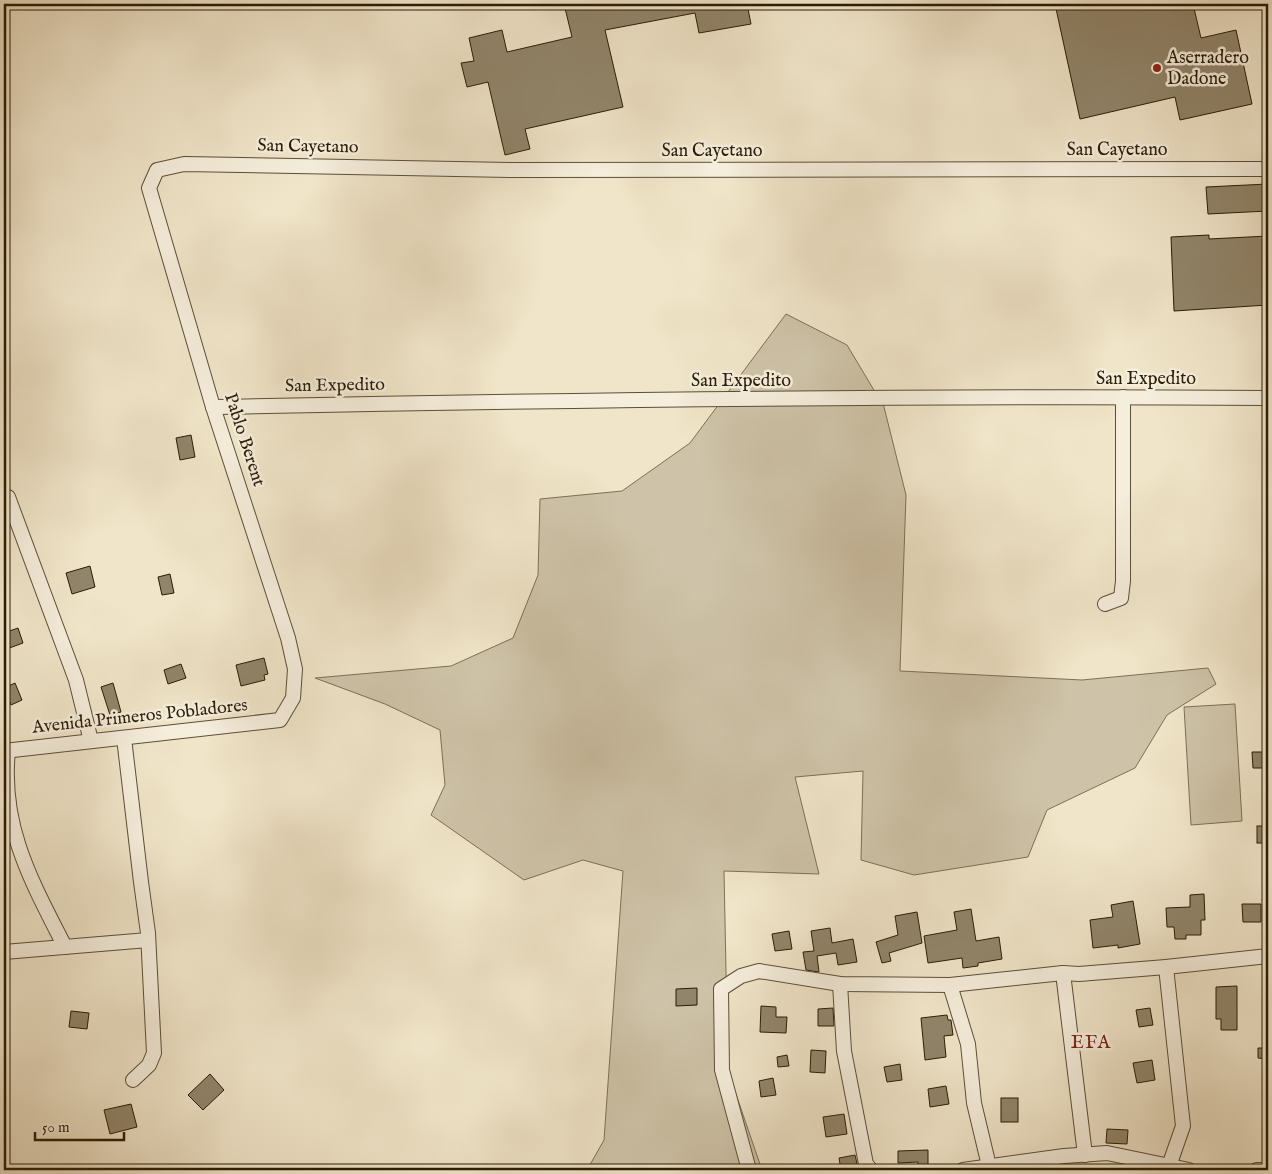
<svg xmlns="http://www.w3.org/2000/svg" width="1272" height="1174" viewBox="0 0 1272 1174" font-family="'IM FELL English',serif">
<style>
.green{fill:#cec3a8;stroke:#7c7057}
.building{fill:#91856b;stroke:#2a1c06}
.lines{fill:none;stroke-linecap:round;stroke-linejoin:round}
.minor-casing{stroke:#5c4e37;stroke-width:16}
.minor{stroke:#f5eedc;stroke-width:14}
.poi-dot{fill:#8f2418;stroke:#f5eedc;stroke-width:2}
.labels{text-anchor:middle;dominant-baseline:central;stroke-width:5;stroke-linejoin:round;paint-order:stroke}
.poi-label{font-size:18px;fill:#2a1c06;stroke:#f5eedc;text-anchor:start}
.street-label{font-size:18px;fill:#2a1c06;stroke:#f5eedc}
.neighbourhood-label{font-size:19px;letter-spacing:1px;fill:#7a1f14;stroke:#f5eedc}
</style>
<rect width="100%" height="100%" fill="#f0e5c9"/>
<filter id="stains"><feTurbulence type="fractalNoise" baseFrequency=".004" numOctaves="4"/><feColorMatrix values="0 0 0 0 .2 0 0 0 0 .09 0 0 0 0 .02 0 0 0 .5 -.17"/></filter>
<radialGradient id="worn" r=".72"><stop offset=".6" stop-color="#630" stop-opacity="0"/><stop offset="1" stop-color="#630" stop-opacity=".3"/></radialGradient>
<g class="green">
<polygon points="786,314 847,345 884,407 906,495 900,671 1082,680 1208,668 1216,684 1167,715 1135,768 1047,810 1028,857 914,875 861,860 863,771 795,777 819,874 724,871 728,1071 762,1170 587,1170 604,1140 623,871 583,860 524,880 431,815 445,785 440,730 385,704 315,678 451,666 513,638 538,575 540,499 622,491 690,443"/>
<polygon points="1235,704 1242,821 1191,825 1184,707"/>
</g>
<g class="building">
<polygon points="564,4 747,4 751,24 699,33 695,13 605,30 623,107 525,129 530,149 505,155 488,82 467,87 461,63 474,61 469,38 502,30 507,52 572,37"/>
<polygon points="1055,4 1193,4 1201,38 1236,30 1252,104 1180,120 1175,97 1080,119"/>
<polygon points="1268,184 1268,211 1208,214 1206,187"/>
<polygon points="1209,235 1209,239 1268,236 1268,305 1174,311 1171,237"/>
<polygon points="191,435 195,457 180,460 176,438"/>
<polygon points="90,566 95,587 72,594 66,573"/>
<polygon points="170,574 174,593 162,595 158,577"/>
<polygon points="18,628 23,643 4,650 4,633"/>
<polygon points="264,658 268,674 264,675 265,680 241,686 236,665"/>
<polygon points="181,664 186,678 168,684 164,670"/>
<polygon points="15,683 22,700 11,705 4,688"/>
<polygon points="113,683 121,712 110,715 101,687"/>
<polygon points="1252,752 1268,752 1268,768 1253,768"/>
<rect x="1257" y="826" width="11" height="17"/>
<polygon points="1204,894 1205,920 1201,920 1201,935 1186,935 1186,939 1175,939 1174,927 1167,927 1166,908 1190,907 1190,895"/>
<polygon points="1133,901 1140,944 1118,948 1118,945 1093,948 1090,920 1113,917 1111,905"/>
<polygon points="1242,904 1261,904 1261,922 1243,922"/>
<polygon points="971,909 976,941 999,937 1002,959 978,963 978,966 963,968 962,958 928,963 924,936 957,930 954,912"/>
<polygon points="917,912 922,943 889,953 891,961 882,963 876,942 898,935 895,916"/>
<polygon points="830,928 832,943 853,939 857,962 838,965 836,953 817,956 819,972 806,970 803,952 814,951 811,931"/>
<polygon points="789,931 792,949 775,951 772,934"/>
<polygon points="1237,986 1237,1030 1221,1030 1221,1019 1216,1019 1216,987"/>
<polygon points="697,988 697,1005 676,1006 676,989"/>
<polygon points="761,1006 776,1007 776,1017 787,1017 786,1033 760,1032"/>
<polygon points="833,1008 834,1026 818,1026 818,1009"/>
<polygon points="1150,1008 1153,1025 1139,1027 1136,1010"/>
<polygon points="71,1011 89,1013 87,1029 69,1027"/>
<polygon points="947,1015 948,1020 951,1020 953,1035 944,1036 946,1057 925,1060 921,1018"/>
<polygon points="1258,1048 1268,1048 1268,1059 1258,1058"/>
<polygon points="811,1050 826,1051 825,1073 810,1072"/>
<polygon points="787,1055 789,1066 778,1067 777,1057"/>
<polygon points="1152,1060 1155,1080 1137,1083 1133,1063"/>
<polygon points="900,1064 902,1080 887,1082 884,1067"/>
<polygon points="210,1074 224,1090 203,1110 188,1095"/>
<polygon points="773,1078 776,1095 761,1097 759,1081"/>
<polygon points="946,1086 949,1104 930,1107 928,1089"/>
<rect x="1001" y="1098" width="17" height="24"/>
<polygon points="131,1104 137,1127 110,1134 104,1110"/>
<polygon points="844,1114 847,1134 826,1137 823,1117"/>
<polygon points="1107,1129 1128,1130 1127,1144 1106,1143"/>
<polygon points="928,1150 928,1168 918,1169 918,1162 898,1163 898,1151"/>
<polygon points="855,1155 858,1168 841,1170 839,1158"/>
</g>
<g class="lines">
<defs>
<g id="minor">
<path d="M 213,407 C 565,400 917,395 1268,398"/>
<polyline points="8,497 76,680 91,741"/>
<polyline points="1105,604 1121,598 1123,581 1123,397"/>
<polyline points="124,738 141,882 148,933 154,1053 149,1065 133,1080"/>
<polyline points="4,751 280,720 293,698 295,669 288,638 213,407 149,188 157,170 184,164 511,170 1268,169"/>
<path d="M 8,751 C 0,827 32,882 65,947"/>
<polyline points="4,952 148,940"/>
<polyline points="1166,967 1183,1126 1169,1166"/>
<polyline points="1063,973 1085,1155"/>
<polyline points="840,984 844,1051 866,1164 871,1170"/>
<polyline points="950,985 968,1044 974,1103 989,1166"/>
<polyline points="749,1170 722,1070 721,989 741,976 759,971 840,984 950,985 1063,973 1079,974 1166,967 1268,956"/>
<polyline points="963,1170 1064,1156 1107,1153 1189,1170"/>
<polyline points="1257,1170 1268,1170"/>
</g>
</defs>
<use href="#minor" class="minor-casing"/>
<use href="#minor" class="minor"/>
</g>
<circle class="poi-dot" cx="1157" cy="68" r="5"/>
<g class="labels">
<g class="poi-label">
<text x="1167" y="58">Aserradero<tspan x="1167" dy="21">Dadone</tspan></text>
</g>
<g class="street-label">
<text transform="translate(308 147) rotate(1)">San Cayetano</text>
<text x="1117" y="150">San Cayetano</text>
<text x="712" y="151">San Cayetano</text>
<text x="1146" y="379">San Expedito</text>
<text x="741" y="381">San Expedito</text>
<text transform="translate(335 386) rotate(-1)">San Expedito</text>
<text transform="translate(244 440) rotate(72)">Pablo Berent</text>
<text transform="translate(140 717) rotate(-6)">Avenida Primeros Pobladores</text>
</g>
<g class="neighbourhood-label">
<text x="1091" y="1043">EFA</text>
</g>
</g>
<rect width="1272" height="1174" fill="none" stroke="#f0e5c9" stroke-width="20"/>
<rect x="5" y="5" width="1262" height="1164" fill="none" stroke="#2a1c06" stroke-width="2.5"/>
<rect x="10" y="10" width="1252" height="1154" fill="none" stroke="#2a1c06"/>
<path d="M35 1132v8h89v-8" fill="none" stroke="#2a1c06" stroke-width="2.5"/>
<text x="42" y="1132" font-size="15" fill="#2a1c06" stroke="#f5eedc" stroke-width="4" paint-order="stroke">50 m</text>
<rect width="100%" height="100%" filter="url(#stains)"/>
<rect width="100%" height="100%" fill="url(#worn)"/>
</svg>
